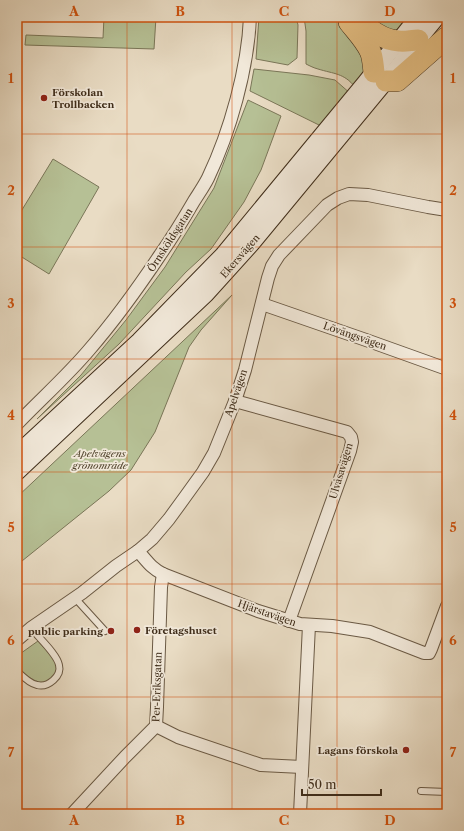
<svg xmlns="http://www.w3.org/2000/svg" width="464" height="831" viewBox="0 0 464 831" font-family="'Libre Caslon Text',serif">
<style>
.green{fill:#b6c095;stroke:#7a7658}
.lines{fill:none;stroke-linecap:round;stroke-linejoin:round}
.service-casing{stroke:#6a5944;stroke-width:8}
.minor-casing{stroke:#6a5944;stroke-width:14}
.secondary-casing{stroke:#3f2d1a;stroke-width:18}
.motorway-casing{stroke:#3f2d1a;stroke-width:22}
.service{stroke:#f1e8d9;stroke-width:6}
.minor{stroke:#f1e8d9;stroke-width:12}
.secondary{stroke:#f1e8d9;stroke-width:16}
.motorway{stroke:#e4be82;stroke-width:21}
.grid{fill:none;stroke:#cf520e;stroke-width:1;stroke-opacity:0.55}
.poi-dot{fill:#8f2418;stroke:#f1e8d9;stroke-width:1.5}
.labels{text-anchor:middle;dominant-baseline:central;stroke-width:3.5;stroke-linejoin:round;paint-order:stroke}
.poi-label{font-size:10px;font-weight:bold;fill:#3f2d1a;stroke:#f1e8d9;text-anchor:start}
.street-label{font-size:10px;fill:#3f2d1a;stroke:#f1e8d9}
.park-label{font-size:10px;font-style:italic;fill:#574a33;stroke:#f1e8d9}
.neatline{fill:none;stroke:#cf520e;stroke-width:1.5}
.grid-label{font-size:13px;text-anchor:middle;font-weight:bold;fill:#cf520e}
</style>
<rect width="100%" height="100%" fill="#e9dcc4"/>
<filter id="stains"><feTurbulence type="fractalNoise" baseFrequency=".005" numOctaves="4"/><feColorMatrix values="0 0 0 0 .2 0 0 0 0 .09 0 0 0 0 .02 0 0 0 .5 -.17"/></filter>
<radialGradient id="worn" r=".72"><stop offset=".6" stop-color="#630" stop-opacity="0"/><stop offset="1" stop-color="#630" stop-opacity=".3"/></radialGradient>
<g class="green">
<polygon points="104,17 156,17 154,49 25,45 26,35 103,38"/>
<polygon points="259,17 296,17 298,25 297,58 288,65 256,59"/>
<path d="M 304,17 L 344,17 L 369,67 L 355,87 C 344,73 334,74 318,69 C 314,68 310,66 306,64 L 306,31 Z"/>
<polygon points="364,17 376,17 382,20 408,20 394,36"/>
<polygon points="254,69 309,75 335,80 351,94 321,126 250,91"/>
<polygon points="248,100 281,116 261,170 244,202 211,249 186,272 119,344 37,419 81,375 126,320 165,267 214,188"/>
<polygon points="53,159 99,187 49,274 17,254 17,218"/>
<polygon points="232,295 201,330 189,347 155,432 131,470 109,491 17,565 17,497"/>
<path d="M 38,641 C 42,646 53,657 56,662 C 58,667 57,670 55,674 C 45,693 26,676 17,666 L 17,656 Z"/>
</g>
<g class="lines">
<defs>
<g id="service">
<polyline points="75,598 105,631"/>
<path d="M 17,671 C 22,676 30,684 37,685 C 48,688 62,676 59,665 C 57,654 38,637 31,628"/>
<polyline points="421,791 447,792"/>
</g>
<g id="minor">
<polyline points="262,304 366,340 447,369"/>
<polyline points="235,401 347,432 351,437 352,442 350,451 289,621"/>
<path d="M 17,424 C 41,399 67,376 89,350 C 115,320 138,288 160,255 C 172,238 183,220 194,201 C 199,193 204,186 208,178 C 230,132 248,68 250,17"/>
<path d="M 138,551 C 147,561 151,568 163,574 L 258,611 L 300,624 L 332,626 L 370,632 L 424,653 L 429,653 L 431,649 L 447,606"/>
<polyline points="17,640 31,628 82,593 116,566 138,551 152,539 169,519 185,497 203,472 214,453 235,401 245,370 268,278 272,266 279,255 327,205 338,198 349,194 368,195 428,207 447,210"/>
<polyline points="156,726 178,737 261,765 302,767"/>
<polyline points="72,814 125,757 156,726 157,707 161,587 163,574"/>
<polyline points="300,814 309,625"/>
</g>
<g id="secondary">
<polyline points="17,454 139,341 223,255 365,83 418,17"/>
<polyline points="17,472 206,294 252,243 400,64 418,40 437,17"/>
</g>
<g id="motorway">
<path d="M 355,17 C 368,28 381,40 399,41 C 405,42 412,40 418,40"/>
<path d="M 349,22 C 356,31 365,40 370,51 C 373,57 373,65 374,72"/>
<polyline points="386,81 397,81 447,37"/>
</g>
</defs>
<use href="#service" class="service-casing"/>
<use href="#minor" class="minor-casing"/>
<use href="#secondary" class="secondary-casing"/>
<use href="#motorway" class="motorway-casing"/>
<use href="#service" class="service"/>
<use href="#minor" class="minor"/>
<use href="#secondary" class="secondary"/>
<use href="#motorway" class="motorway"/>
</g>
<path class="grid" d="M 127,17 L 127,814M 232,17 L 232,814M 337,17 L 337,814M 17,134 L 447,134M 17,247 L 447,247M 17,359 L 447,359M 17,472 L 447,472M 17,584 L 447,584M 17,697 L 447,697"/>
<g class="poi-dot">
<circle cx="44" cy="98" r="4"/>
<circle cx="137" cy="630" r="4"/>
<circle cx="111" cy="631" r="4"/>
<circle cx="406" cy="750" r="4"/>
</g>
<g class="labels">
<g class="poi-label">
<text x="52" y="92">Förskolan<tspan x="52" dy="12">Trollbacken</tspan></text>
<text x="145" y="630">Företagshuset</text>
<text x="103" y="631" text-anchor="end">public parking</text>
<text x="398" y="750" text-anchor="end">Lagans förskola</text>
</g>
<g class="street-label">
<text transform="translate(170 240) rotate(-57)">Örnsköldsgatan</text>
<text transform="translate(240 256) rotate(-49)">Ekersvägen</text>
<text transform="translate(355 336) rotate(19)">Lövängsvägen</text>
<text transform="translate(236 393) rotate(-71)">Apelvägen</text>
<text transform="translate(341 471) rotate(-73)">Ulvåsavägen</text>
<text transform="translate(267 613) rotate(19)">Hjärstavägen</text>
<text transform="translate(157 687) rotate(-88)">Per-Eriksgatan</text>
</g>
<g class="park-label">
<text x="100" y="453">Apelvägens<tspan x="100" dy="12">grönområde</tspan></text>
</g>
</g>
<rect width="464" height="831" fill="none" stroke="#e9dcc4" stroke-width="44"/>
<path d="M302 789v6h79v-6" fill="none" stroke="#3f2d1a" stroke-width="2"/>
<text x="308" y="789" font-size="12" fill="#3f2d1a" stroke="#f1e8d9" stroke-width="3" paint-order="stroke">50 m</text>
<rect x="22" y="22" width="420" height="787" class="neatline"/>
<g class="grid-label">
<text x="74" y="16">A</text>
<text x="180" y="16">B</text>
<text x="284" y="16">C</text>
<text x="390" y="16">D</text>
<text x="11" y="83">1</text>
<text x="453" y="83">1</text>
<text x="11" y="195">2</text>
<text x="453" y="195">2</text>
<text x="11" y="308">3</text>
<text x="453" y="308">3</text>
<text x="11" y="420">4</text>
<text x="453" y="420">4</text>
<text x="11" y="532">5</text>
<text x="453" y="532">5</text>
<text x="11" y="645">6</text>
<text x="453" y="645">6</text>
<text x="11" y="757">7</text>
<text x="453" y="757">7</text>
<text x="74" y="825">A</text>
<text x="180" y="825">B</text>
<text x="284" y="825">C</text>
<text x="390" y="825">D</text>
</g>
<rect width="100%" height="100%" filter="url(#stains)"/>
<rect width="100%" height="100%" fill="url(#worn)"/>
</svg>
